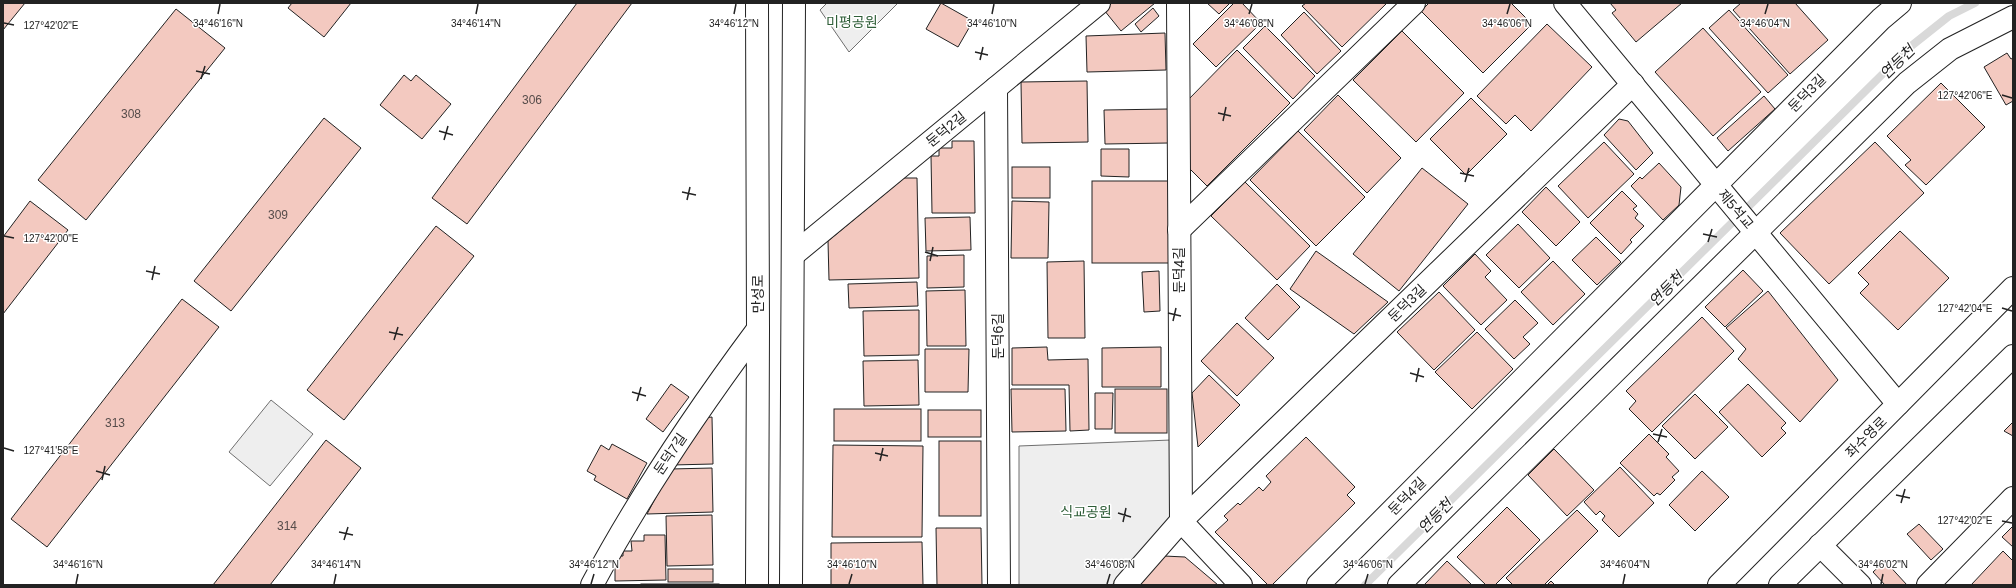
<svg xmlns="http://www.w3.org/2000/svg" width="2016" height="588" viewBox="0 0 2016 588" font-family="Helvetica,'Noto Sans KR',sans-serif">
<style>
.green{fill:#eee;stroke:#6f6f6f}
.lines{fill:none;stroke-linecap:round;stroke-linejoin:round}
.stream{stroke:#d9d9d9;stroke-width:8}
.building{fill:#f3c9c0;stroke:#222}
.minor-casing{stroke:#222;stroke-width:24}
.tertiary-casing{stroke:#222;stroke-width:24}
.primary-casing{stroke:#222;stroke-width:24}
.minor{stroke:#fff;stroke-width:22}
.tertiary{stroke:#fff;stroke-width:22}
.primary{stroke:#fff;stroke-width:22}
.ticks{fill:none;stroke:#222;stroke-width:1.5}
.labels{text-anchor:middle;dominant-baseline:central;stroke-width:3;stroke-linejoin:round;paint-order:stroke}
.number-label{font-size:12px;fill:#564c4a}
.park-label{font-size:14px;fill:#2f5e38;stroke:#fff}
.street-label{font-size:14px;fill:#222;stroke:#fff}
.water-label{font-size:15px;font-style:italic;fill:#222;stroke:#fff}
.ticks-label{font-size:10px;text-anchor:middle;fill:#222;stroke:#fff;stroke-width:3;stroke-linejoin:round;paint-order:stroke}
</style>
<rect width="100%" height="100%" fill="#fff"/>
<g class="green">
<polygon points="827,3 898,3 849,52 820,10"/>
<polygon points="271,400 313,434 270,486 229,452"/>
<polygon points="1171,440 1172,516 1112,585 1019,585 1019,446"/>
</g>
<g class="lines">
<polyline class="stream" points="1365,585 1910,47 1949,16 1975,3"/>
</g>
<g class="building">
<polygon points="3,3 25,3 3,30"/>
<polygon points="292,3 351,3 324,37 288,8"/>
<polygon points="577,3 632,3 467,224 432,198"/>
<polygon points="941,3 973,21 958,47 926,29"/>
<polygon points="1112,3 1155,3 1121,31 1104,10"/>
<polygon points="1207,3 1230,3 1219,14"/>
<polygon points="1234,3 1242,3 1261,23 1216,67 1193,44"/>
<polygon points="1306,3 1387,3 1342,47 1302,6"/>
<polygon points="1429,3 1511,3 1532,24 1483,73 1421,11"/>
<polygon points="1610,3 1682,3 1636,42 1612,13 1616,10"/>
<polygon points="1741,3 1795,3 1828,40 1790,74 1733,10"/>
<polygon points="1153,8 1159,16 1141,32 1135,24"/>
<polygon points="176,9 225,48 86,220 38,180"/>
<polygon points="1729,10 1788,75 1768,93 1709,28"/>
<polygon points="1304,12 1341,51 1317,74 1281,35"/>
<polygon points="1547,24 1592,67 1531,131 1515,115 1506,124 1477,96"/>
<polygon points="1265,26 1315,76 1293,99 1243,48"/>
<polygon points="1703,28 1761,92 1713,136 1655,72"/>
<polygon points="1402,31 1464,93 1416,142 1353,80"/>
<polygon points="1165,33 1166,70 1087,72 1086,36"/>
<polygon points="1237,50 1290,103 1207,186 1186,165 1187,101"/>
<polygon points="2007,53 2011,59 2013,58 2013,101 2006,105 1984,67"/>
<polygon points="404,75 411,81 416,75 451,104 422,139 380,105"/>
<polygon points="1087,81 1088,142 1022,143 1021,82"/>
<polygon points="1941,83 1985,127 1926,185 1905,165 1911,160 1887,136"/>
<polygon points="1338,95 1401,158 1367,193 1304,130"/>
<polygon points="1764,96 1775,109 1728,151 1717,138"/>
<polygon points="1471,98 1507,134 1466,175 1430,139"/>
<polygon points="1168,109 1168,143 1105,144 1104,110"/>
<polygon points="324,118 361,148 231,311 194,281"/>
<polygon points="1619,119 1628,121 1653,153 1636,170 1604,135"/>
<polygon points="1298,131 1365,197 1316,246 1250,180"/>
<polygon points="952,141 974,141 975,213 932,213 931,156 939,156 939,148 952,148"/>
<polygon points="1604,142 1634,174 1588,218 1558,186"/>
<polygon points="1875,142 1924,193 1829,284 1780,233"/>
<polygon points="1101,149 1129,149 1129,177 1101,176"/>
<polygon points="1659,163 1681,187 1679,205 1663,220 1631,186 1640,177 1642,179"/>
<rect x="1012" y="167" width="38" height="31"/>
<polygon points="1422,168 1468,204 1399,291 1353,254"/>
<polygon points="904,178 917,178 919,278 829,280 828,241"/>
<rect x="1092" y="181" width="78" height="82"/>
<polygon points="1245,182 1310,246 1277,280 1211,216"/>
<polygon points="1546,187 1580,222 1556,246 1522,212"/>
<polygon points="1622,191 1637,206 1633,209 1638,214 1635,218 1644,226 1630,240 1632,242 1621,254 1590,223"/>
<polygon points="30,201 68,230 3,314 3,237"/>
<polygon points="1012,201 1049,202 1048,258 1011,258"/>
<polygon points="970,217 971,250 926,251 925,218"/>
<polygon points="1518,224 1550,258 1519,288 1486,255"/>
<polygon points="436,226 474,256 344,420 307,390"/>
<polygon points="1900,231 1949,278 1898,330 1860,293 1869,284 1858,273"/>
<polygon points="1596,237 1621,262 1597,285 1572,260"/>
<polygon points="1316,251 1388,302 1354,334 1290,289"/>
<polygon points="1475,254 1491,271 1485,277 1507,300 1481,325 1443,286"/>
<polygon points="964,255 964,287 927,288 927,256"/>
<polygon points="1084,261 1085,338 1048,338 1047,262"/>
<polygon points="1553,261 1585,294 1553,325 1521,292"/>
<polygon points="1743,270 1763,291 1725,327 1705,307"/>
<polygon points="1159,271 1160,311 1144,312 1142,272"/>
<polygon points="917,282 918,306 849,308 848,284"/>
<polygon points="1277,284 1300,307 1268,340 1245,318"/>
<polygon points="965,290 966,346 927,346 926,291"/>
<polygon points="1768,291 1838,380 1800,422 1738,359 1746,349 1726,328"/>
<polygon points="1439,292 1475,330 1434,370 1397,332"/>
<polygon points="182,299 219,327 47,547 11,519"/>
<polygon points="1515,300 1538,323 1523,337 1530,344 1514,359 1485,329"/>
<polygon points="919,310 919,355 864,356 863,311"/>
<polygon points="1702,317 1734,351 1652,432 1629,409 1636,401 1626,391"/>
<polygon points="1237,323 1274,358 1237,396 1201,361"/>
<polygon points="1477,332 1513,369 1472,409 1435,372"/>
<polygon points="1047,347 1048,360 1088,359 1089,430 1070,431 1069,385 1012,385 1012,348"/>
<polygon points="1161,347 1161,387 1102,387 1102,348"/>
<polygon points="925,349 969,349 968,392 925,392"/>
<polygon points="918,360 919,405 864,406 863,361"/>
<polygon points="1209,375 1240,405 1198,447 1192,393"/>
<polygon points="671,384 689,397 663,432 646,419"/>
<polygon points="1748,384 1786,423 1781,428 1786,433 1762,457 1719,412"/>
<polygon points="1011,389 1065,389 1066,431 1012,432"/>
<rect x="1115" y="389" width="52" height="44"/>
<polygon points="1095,393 1113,393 1112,429 1095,429"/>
<polygon points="1695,394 1728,427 1695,459 1662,426"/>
<rect x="834" y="409" width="87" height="32"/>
<rect x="928" y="410" width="53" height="27"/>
<polygon points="712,417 713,464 672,465 703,418"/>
<polygon points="2013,422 2013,436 2004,431"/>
<polygon points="1649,434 1669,454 1666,457 1679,471 1672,477 1675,480 1660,495 1657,493 1654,496 1620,463"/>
<polygon points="1306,437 1355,487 1347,495 1355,503 1272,585 1268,585 1215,532 1228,520 1224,516 1238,503 1240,505 1259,487 1263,491 1271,482 1266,476"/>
<polygon points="326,440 361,468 270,585 213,585"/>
<rect x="939" y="441" width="42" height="75"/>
<polygon points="612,444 647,463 627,499 594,480 596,476 587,471 601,445 609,450"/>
<polygon points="833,445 923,446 922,537 832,537"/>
<polygon points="1554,449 1594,490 1567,516 1528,475"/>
<polygon points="1620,467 1654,503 1619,537 1602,520 1605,516 1600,511 1596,515 1584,502"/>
<polygon points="712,468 713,512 647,514 671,469"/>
<polygon points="1702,471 1729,497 1695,531 1669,505"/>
<polygon points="1507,507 1540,540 1495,585 1486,585 1457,557"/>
<polygon points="1577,510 1598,531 1544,585 1513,585 1506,578"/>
<polygon points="712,515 713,565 667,566 666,516"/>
<polygon points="1919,524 1943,549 1931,560 1907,534"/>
<polygon points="2013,526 2013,547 2002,537"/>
<polygon points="936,528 981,528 982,585 937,585"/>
<polygon points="644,535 665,535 666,580 615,581 615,556 623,556 623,551 632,551 631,541 644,541"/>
<polygon points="922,542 923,585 831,585 831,543"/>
<polygon points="2003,551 2013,561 2013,585 1971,585"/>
<polygon points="1164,556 1185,557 1218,585 1140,585"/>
<polygon points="1447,561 1472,585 1424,585"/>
<polygon points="1885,561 1907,585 1885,585 1873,572"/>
<rect x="668" y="569" width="45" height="13"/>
<polygon points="1551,581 1555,585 1547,585"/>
<rect x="641" y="584" width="78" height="1"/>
</g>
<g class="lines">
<defs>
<g id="minor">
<polyline points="1178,3 1181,521 1241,585"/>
<polyline points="1565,3 1898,404"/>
<polyline points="996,88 999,585"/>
<polyline points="1179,230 1414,3"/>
<polyline points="793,255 1099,3"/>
<polyline points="1820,545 1860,585"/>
<path d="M 592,585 C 640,495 697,411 758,329"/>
<polyline points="1125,585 1181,521 1633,84"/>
<polyline points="1318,585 1881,19 1900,3"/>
<polyline points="1399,585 1907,83 1950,49 2013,17"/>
<polyline points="1928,585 2013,498"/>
</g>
<g id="tertiary">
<polyline points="757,3 758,329 757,585"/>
<polyline points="791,585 794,3"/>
</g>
<g id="primary">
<polyline points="1719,585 2013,288"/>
<polyline points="1780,585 2013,356"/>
</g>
</defs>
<use href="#minor" class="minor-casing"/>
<use href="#tertiary" class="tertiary-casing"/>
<use href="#primary" class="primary-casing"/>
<use href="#minor" class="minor"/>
<use href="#tertiary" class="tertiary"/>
<use href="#primary" class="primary"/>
</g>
<path class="ticks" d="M 218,14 L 220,4M 476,14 L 478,4M 734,14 L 736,4M 992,14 L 994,4M 1249,14 L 1252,4M 1507,14 L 1510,4M 1765,14 L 1768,4M 4,23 L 14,25M 975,52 L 988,55M 980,60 L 983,47M 196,71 L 210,74M 201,79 L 205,66M 2002,95 L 2012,98M 1218,113 L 1231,116M 1223,121 L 1226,107M 439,131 L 453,135M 444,140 L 448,126M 1460,173 L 1474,176M 1465,182 L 1469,168M 682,192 L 696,195M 687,200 L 690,187M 1703,234 L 1717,237M 4,236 L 14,238M 1708,242 L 1712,229M 925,252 L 938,256M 930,261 L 933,247M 146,271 L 160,274M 152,280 L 155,266M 2002,308 L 2012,311M 1168,313 L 1181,316M 1173,321 L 1176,308M 389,332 L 403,335M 394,340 L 398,327M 1410,373 L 1424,377M 1416,382 L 1419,368M 632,392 L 646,396M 637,401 L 641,387M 1653,434 L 1667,437M 1658,442 L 1662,429M 4,448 L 14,451M 875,453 L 888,456M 880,461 L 883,448M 96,471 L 110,475M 102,480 L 105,466M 1896,495 L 1910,498M 1901,503 L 1905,489M 1118,513 L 1131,517M 2002,521 L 2012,523M 1123,522 L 1126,508M 339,532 L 353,535M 344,540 L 348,527M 76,584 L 78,574M 334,584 L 336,574M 591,584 L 594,574M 849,584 L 852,574M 1107,584 L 1110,574M 1365,584 L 1368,574M 1623,584 L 1625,574M 1881,584 L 1883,574"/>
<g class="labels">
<g class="number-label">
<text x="532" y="100">306</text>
<text x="131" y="114">308</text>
<text x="278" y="215">309</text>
<text x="115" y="423">313</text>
<text x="287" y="526">314</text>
</g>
<g class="park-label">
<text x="852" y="22">미평공원</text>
<text x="1086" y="512">식교공원</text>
</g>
<g class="street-label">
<text transform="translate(1807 93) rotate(-45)">둔덕3길</text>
<text transform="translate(946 129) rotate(-39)">둔덕2길</text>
<text transform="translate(1736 209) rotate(50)">제5석교</text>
<text transform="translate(1179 270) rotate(-90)">둔덕4길</text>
<text transform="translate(758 294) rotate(-90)">만성로</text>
<text transform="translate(1407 303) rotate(-44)">둔덕3길</text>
<text transform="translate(998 336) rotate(-90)">둔덕6길</text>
<text transform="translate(1866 437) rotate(-45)">좌수영로</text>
<text transform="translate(670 454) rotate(-56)">둔덕7길</text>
<text transform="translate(1407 496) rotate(-45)">둔덕4길</text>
</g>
<g class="water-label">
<text transform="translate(1897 62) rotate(-44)">연등천</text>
<text transform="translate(1666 289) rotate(-45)">연등천</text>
<text transform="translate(1435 516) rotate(-45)">연등천</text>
</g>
</g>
<g class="ticks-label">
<text x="218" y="27">34°46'16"N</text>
<text x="476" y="27">34°46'14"N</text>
<text x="734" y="27">34°46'12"N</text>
<text x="992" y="27">34°46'10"N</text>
<text x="1249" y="27">34°46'08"N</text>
<text x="1507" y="27">34°46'06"N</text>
<text x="1765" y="27">34°46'04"N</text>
<text x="51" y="29">127°42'02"E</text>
<text x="1965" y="99">127°42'06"E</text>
<text x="51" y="242">127°42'00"E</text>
<text x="1965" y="312">127°42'04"E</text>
<text x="51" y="454">127°41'58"E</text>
<text x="1965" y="524">127°42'02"E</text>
<text x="78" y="568">34°46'16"N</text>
<text x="336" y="568">34°46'14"N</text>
<text x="594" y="568">34°46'12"N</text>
<text x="852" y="568">34°46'10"N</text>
<text x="1110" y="568">34°46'08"N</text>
<text x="1368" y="568">34°46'06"N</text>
<text x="1625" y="568">34°46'04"N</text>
<text x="1883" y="568">34°46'02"N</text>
</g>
<rect width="2016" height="588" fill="none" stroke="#222222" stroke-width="8"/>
</svg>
